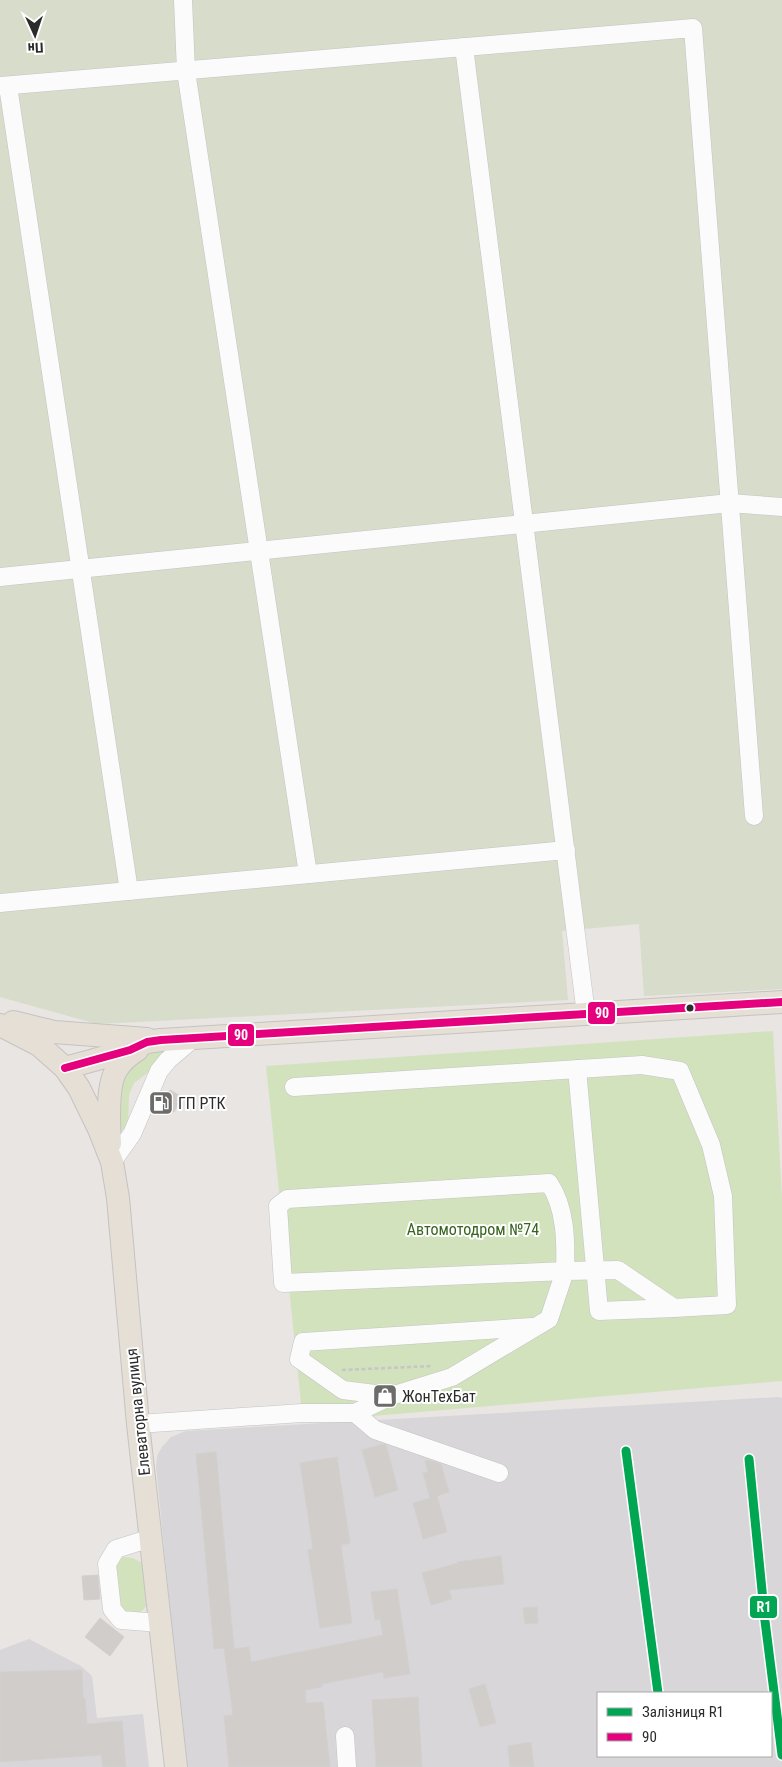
<svg xmlns="http://www.w3.org/2000/svg" width="782" height="1767" viewBox="0 0 782 1767" font-family="'Roboto Condensed',sans-serif">
<style>
.industrial{fill:#d8d6d9;fill-rule:evenodd}
.green{fill:#d1e2bd}
.cemetery{fill:#d8dcca}
.building{fill:#d0cdcb;stroke:#d3d0ce}
.lines{fill:none;stroke-linecap:round;stroke-linejoin:round}
.minor-casing{stroke:#c4c4c4;stroke-width:19}
.major-casing{stroke:#c5c3c2;stroke-width:24}
.path{stroke:#c6c6c6;stroke-width:2.5;stroke-dasharray:4 2.5;stroke-linecap:butt}
.minor{stroke:#fcfbfb;stroke-width:18}
.major{stroke:#e5dfd5;stroke-width:22}
.bus-1-casing{stroke:#fff;stroke-width:11}
.bus-1{stroke:#e5007d;stroke-width:8}
.rail-1-casing{stroke:#fff;stroke-width:12}
.rail-1{stroke:#00a651;stroke-width:9}
.bus-dot{fill:#2b2b2b;stroke:#fff;stroke-width:2}
.labels{text-anchor:middle;dominant-baseline:central;stroke-width:4;stroke-linejoin:round;paint-order:stroke}
.poi-label{font-size:16px;fill:#2b2b2b;stroke:#fff;text-anchor:start}
.park-label{font-size:16px;fill:#38641f;stroke:#fff}
.street-label{font-size:16px;fill:#2b2b2b;stroke:#fff}
.line-badge{stroke:#fff;stroke-width:2}
.badge-label{font-size:14px;text-anchor:middle;font-weight:bold;fill:#fff}
</style>
<rect width="100%" height="100%" fill="#e8e5e2"/>
<g class="industrial">
<path d="M 779,1397 L 782,1398 L 782,1767 L 186,1767 L 156,1467 L 157,1456 L 162,1447 L 171,1437 L 186,1431 ZM 598,1693 L 771,1693 L 771,1756 L 598,1756 Z"/>
<polygon points="29,1639 81,1666 92,1676 97,1718 143,1714 149,1767 0,1767 0,1650"/>
</g>
<g class="green">
<polygon points="773,1031 782,1200 782,1381 303,1422 266,1066"/>
<polygon points="183,1047 134,1083 129,1095 128,1127 120,1131 117,1098 129,1062 148,1053"/>
<path d="M 124,1557 L 132,1558 L 143,1563 L 146,1606 C 139,1616 133,1615 121,1615 L 114,1561 Z"/>
</g>
<polygon class="cemetery" points="0,0 782,0 782,989 644,996 639,924 562,931 568,1000 97,1024 0,997"/>
<g class="building">
<polygon points="170,1090 182,1097 174,1112 162,1106"/>
<polygon points="383,1444 386,1445 398,1490 375,1497 362,1450"/>
<polygon points="216,1452 234,1649 249,1647 251,1662 383,1635 380,1619 375,1620 371,1592 397,1589 410,1674 384,1678 383,1672 322,1684 322,1687 305,1690 306,1703 323,1702 330,1767 229,1767 224,1716 233,1715 224,1648 214,1649 196,1454"/>
<polygon points="337,1457 350,1543 341,1545 352,1623 320,1628 308,1550 313,1549 300,1463"/>
<polygon points="428,1460 441,1464 449,1492 437,1496 447,1532 423,1539 413,1503 430,1498 423,1473 428,1472 425,1461"/>
<polygon points="501,1556 504,1584 449,1590 452,1599 431,1605 422,1573 458,1563 457,1562"/>
<polygon points="98,1575 100,1599 84,1600 82,1576"/>
<polygon points="537,1607 538,1623 525,1624 523,1608"/>
<polygon points="100,1618 124,1637 110,1656 85,1637"/>
<polygon points="82,1670 83,1698 85,1698 87,1724 122,1721 126,1767 103,1767 101,1755 0,1762 0,1672"/>
<polygon points="485,1684 496,1723 480,1727 469,1689"/>
<polygon points="418,1697 422,1767 376,1767 372,1700"/>
<polygon points="531,1742 534,1767 510,1767 508,1746"/>
</g>
<g class="lines">
<defs>
<g id="minor">
<polyline points="183,0 186,71 308,874"/>
<polyline points="464,47 586,1014"/>
<polyline points="0,86 693,28 754,816"/>
<polyline points="8,86 129,891"/>
<polyline points="0,577 730,503 782,507"/>
<polyline points="0,903 566,850"/>
<polyline points="577,1069 599,1311 674,1308"/>
<polyline points="112,1162 132,1134 159,1071 168,1060 195,1037"/>
<path d="M 549,1183 C 566,1208 566,1242 565,1271 L 283,1283 L 278,1206 L 287,1199 Z"/>
<polyline points="391,1396 343,1390 299,1359 303,1342 532,1327"/>
<polyline points="355,1413 375,1430 499,1473"/>
<polyline points="138,1424 302,1413 355,1413 391,1396 452,1377 549,1319 565,1271 618,1270 674,1308 727,1305 723,1196 711,1145 680,1071 642,1065 294,1087"/>
<polyline points="151,1538 116,1549 107,1564 112,1609 121,1620 160,1623"/>
<polyline points="345,1736 347,1767"/>
</g>
<g id="major">
<polyline points="13,1022 54,1032 147,1039"/>
<polyline points="0,1025 39,1045 65,1068 79,1088 99,1129 112,1162 118,1198 138,1424 176,1767"/>
<polyline points="65,1068 130,1050 147,1042 161,1040 782,1002"/>
<path d="M 110,1143 C 109,1124 106,1085 117,1069 C 122,1061 129,1055 137,1050"/>
</g>
</defs>
<use href="#minor" class="minor-casing"/>
<use href="#major" class="major-casing"/>
<polyline class="path" points="342,1370 433,1366"/>
<use href="#minor" class="minor"/>
<use href="#major" class="major"/>
<defs>
<polyline id="bus-1" points="65,1068 130,1050 147,1042 161,1040 782,1002"/>
</defs>
<use href="#bus-1" class="bus-1-casing"/>
<use href="#bus-1" class="bus-1"/>
<defs>
<g id="rail-1">
<polyline points="626,1451 658,1693"/>
<polyline points="749,1459 765,1621 782,1755"/>
</g>
</defs>
<use href="#rail-1" class="rail-1-casing"/>
<use href="#rail-1" class="rail-1"/>
</g>
<defs>
<symbol id="fuel-square" viewBox="-11 -11 22 22"><rect x="-9" y="-9" width="18" height="18" rx="4" fill="#6d6c6b" stroke="#fff"/><path d="M-5.5-6h7V0h2V4h1.3V-2.5L3-4.5l.8-.8L6-3V5H2.5V1h-1V6h-7ZM-4.2-4.7v3.2H.2V-4.7Z" fill="#fff"/></symbol>
<symbol id="shop-square" viewBox="-11 -11 22 22"><rect x="-9" y="-9" width="18" height="18" rx="4" fill="#6d6c6b" stroke="#fff"/><path d="M-5-2.5h2.3a2.7 3.5 0 0 1 5.4 0H5L5.5 6h-11ZM-1.5-2.5h3a1.5 2.3 0 0 0-3 0Z" fill="#fff"/></symbol>
</defs>
<g fill-rule="evenodd">
<use href="#fuel-square" x="147" y="1089" width="28" height="28"/>
<use href="#shop-square" x="371" y="1382" width="28" height="28"/>
</g>
<circle class="bus-dot" cx="690" cy="1008" r="4.5"/>
<g class="labels">
<g class="poi-label">
<text x="178" y="1103">ГП РТК</text>
<text x="402" y="1396">ЖонТехБат</text>
</g>
<g class="park-label">
<text x="473" y="1229">Автомотодром №74</text>
</g>
<g class="street-label">
<text transform="translate(138 1412) rotate(-96)">Елеваторна вулиця</text>
</g>
</g>
<g class="line-badge">
<rect x="587" y="1001" width="29" height="24" rx="5" fill="#e5007d"/>
<rect x="227" y="1023" width="28" height="24" rx="5" fill="#e5007d"/>
<rect x="749" y="1595" width="29" height="24" rx="5" fill="#00a651"/>
</g>
<g class="badge-label">
<text x="602" y="1018">90</text>
<text x="241" y="1040">90</text>
<text x="764" y="1612">R1</text>
</g>
<rect x="597" y="1692" width="175" height="65" fill="#ffffff" stroke="#aaaaaa"/>
<rect x="607" y="1708" width="25" height="8" fill="#00a651" stroke="#aaaaaa"/>
<text x="642" y="1717" font-size="15" fill="#2b2b2b">Залізниця R1</text>
<rect x="607" y="1733" width="25" height="8" fill="#e5007d" stroke="#aaaaaa"/>
<text x="642" y="1742" font-size="15" fill="#2b2b2b">90</text>
<g transform="translate(35 35) rotate(177)" stroke="#ffffff" stroke-width="4" paint-order="stroke">
<path d="M0-4L9 19L0 12L-9 19Z" fill="#2b2b2b"/>
<text y="-8" font-size="14" font-weight="bold" text-anchor="middle" fill="#2b2b2b">Пн</text>
</g>
</svg>
